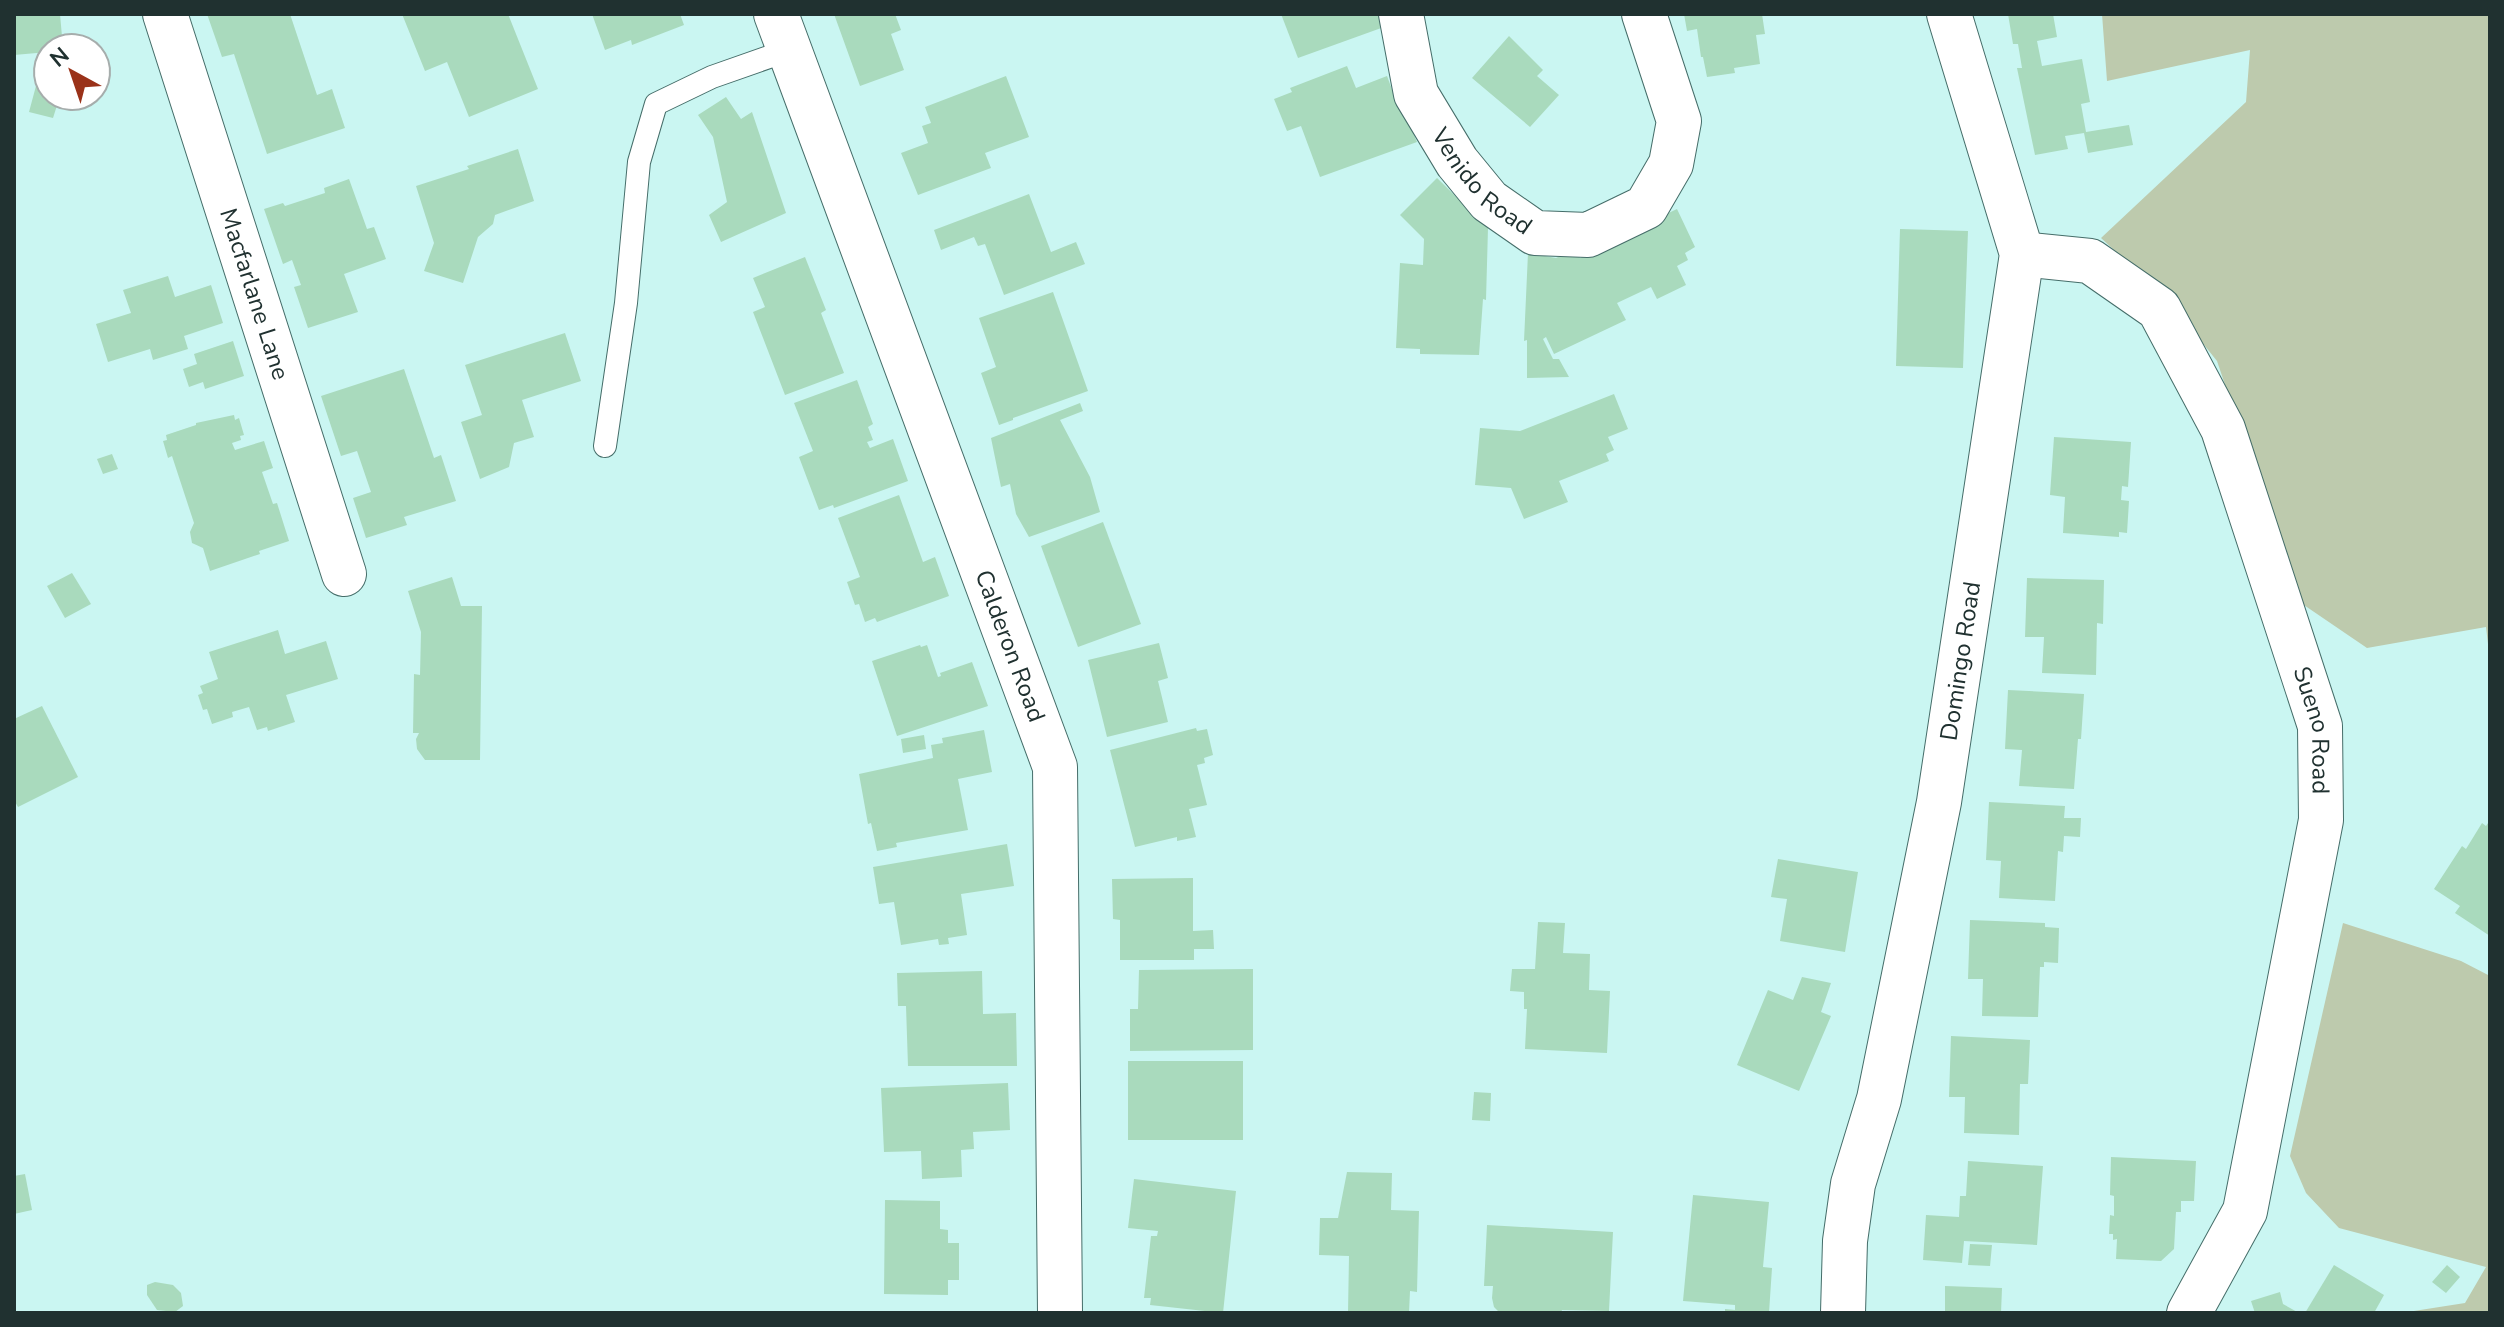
<svg xmlns="http://www.w3.org/2000/svg" width="2504" height="1327" viewBox="0 0 2504 1327" font-family="'Nunito Sans',sans-serif">
<style>
.green{fill:#bdcaad}
.building{fill:#a9dabd}
.lines{fill:none;stroke-linecap:round;stroke-linejoin:round}
.lane-casing{stroke:#456d69;stroke-width:24}
.street-casing{stroke:#456d69;stroke-width:46}
.lane{stroke:#fff;stroke-width:22}
.street{stroke:#fff;stroke-width:44}
.labels{text-anchor:middle;dominant-baseline:central;stroke-width:6;stroke-linejoin:round;paint-order:stroke}
.street-label{font-size:24px;fill:#203130;stroke:#fff}
</style>
<rect width="100%" height="100%" fill="#caf6f2"/>
<g class="green">
<polygon points="2102,14 2490,14 2490,661 2486,627 2367,648 2298,601 2217,361 2168,300 2101,238 2246,102 2250,50 2107,81"/>
<polygon points="2343,923 2461,961 2490,976 2490,1313 2401,1313 2465,1303 2486,1267 2339,1228 2306,1193 2290,1156"/>
</g>
<g class="building">
<polygon points="14,14 60,14 63,48 48,48 48,52 14,55"/>
<polygon points="207,14 290,14 317,95 332,89 345,128 267,154 234,54 222,57"/>
<polygon points="402,14 508,14 538,89 469,117 447,62 425,71"/>
<polygon points="592,14 680,14 684,25 632,45 631,40 605,50"/>
<polygon points="834,14 895,14 901,30 891,34 904,70 860,86"/>
<polygon points="1281,14 1379,14 1384,27 1298,58"/>
<polygon points="1684,14 1762,14 1765,34 1756,35 1760,64 1734,68 1735,73 1707,77 1703,57 1701,57 1697,29 1687,31"/>
<polygon points="2008,14 2053,14 2057,37 2037,41 2042,66 2082,59 2090,102 2081,104 2086,132 2129,125 2133,145 2088,153 2084,133 2065,136 2068,149 2035,155 2017,68 2022,68 2018,44 2013,44"/>
<polygon points="1509,36 1543,70 1537,76 1559,95 1530,127 1472,78"/>
<polygon points="1347,66 1356,88 1387,76 1397,103 1400,102 1417,142 1320,177 1301,126 1287,131 1274,99 1292,92 1290,88"/>
<polygon points="40,71 48,73 48,96 60,96 53,118 29,112"/>
<polygon points="1006,76 1029,137 985,153 991,168 918,195 901,153 928,143 922,126 931,123 925,107"/>
<polygon points="726,97 741,119 752,112 786,213 721,242 709,215 727,202 713,137 698,115"/>
<polygon points="518,149 534,201 495,215 493,224 478,237 463,283 424,271 434,243 416,186 469,169 467,166"/>
<polygon points="1437,178 1488,228 1486,300 1483,299 1479,355 1420,354 1420,349 1396,348 1400,263 1423,265 1424,239 1400,215"/>
<polygon points="349,179 367,229 374,227 386,259 344,274 358,312 308,328 294,287 301,285 292,260 283,264 264,209 283,203 285,206 325,193 324,188"/>
<polygon points="1029,194 1051,252 1076,242 1085,264 1004,295 985,244 978,246 974,237 941,250 934,230"/>
<polygon points="1677,209 1695,247 1685,253 1688,260 1677,266 1686,285 1657,299 1651,287 1617,303 1626,320 1554,354 1546,337 1543,339 1553,359 1559,359 1569,377 1527,378 1527,340 1524,341 1528,253 1556,258 1575,249 1580,258 1589,254 1588,251"/>
<polygon points="1900,229 1968,231 1963,368 1896,366"/>
<polygon points="805,257 826,310 821,313 844,373 785,395 753,312 765,307 753,278"/>
<polygon points="168,276 175,297 211,285 223,323 184,336 188,349 153,360 150,349 108,362 96,324 131,313 123,290"/>
<polygon points="1053,292 1088,391 1013,418 1013,420 999,425 981,373 996,367 979,318"/>
<polygon points="565,333 581,381 522,400 534,437 514,443 509,467 480,479 461,422 482,415 465,365"/>
<polygon points="233,341 244,376 205,389 203,382 189,387 183,369 197,364 194,354"/>
<polygon points="404,369 434,458 441,455 456,501 404,517 407,525 366,538 353,498 371,492 357,451 341,456 321,396"/>
<polygon points="857,380 873,424 868,427 873,440 867,442 870,448 893,439 908,481 834,508 833,505 819,510 799,457 813,451 794,403"/>
<polygon points="1614,394 1628,429 1608,437 1614,450 1606,454 1609,461 1559,481 1568,502 1524,519 1511,488 1475,485 1480,428 1520,431"/>
<polygon points="1080,403 1083,411 1060,420 1090,477 1100,512 1029,537 1016,514 1010,484 1001,487 991,438"/>
<polygon points="234,415 235,420 239,418 244,435 240,436 241,440 232,443 235,450 264,441 273,468 262,472 273,504 277,503 289,541 259,551 260,554 210,571 203,548 192,543 190,532 194,523 172,456 168,458 163,441 167,440 166,435 196,425 196,423"/>
<polygon points="2054,437 2131,442 2128,487 2122,486 2121,500 2129,501 2127,533 2119,532 2119,537 2063,533 2065,497 2050,495"/>
<polygon points="112,454 118,469 103,474 97,459"/>
<polygon points="899,495 923,562 935,557 949,596 877,622 875,618 865,622 859,604 855,605 847,582 860,577 838,518"/>
<polygon points="1103,522 1141,624 1078,647 1041,546"/>
<polygon points="72,573 91,604 65,618 47,586"/>
<polygon points="452,577 461,606 482,606 480,760 425,760 417,749 416,739 419,733 413,733 414,674 420,675 421,632 408,591"/>
<polygon points="2027,578 2104,580 2103,624 2097,623 2096,675 2042,673 2044,637 2025,637"/>
<polygon points="278,630 285,654 326,641 338,679 286,695 295,722 268,731 267,727 257,730 249,707 232,712 233,717 212,724 207,709 203,710 198,695 203,693 200,686 218,679 209,652"/>
<polygon points="1159,643 1168,678 1158,681 1168,722 1107,737 1088,660"/>
<polygon points="920,645 921,647 927,645 938,677 941,676 940,673 972,662 988,706 897,736 872,661"/>
<polygon points="2008,690 2084,694 2081,739 2078,739 2074,789 2019,786 2022,750 2005,749"/>
<polygon points="42,706 78,777 18,807 14,800 14,719"/>
<polygon points="1196,728 1197,731 1207,729 1213,755 1204,758 1205,763 1197,765 1207,805 1189,809 1196,837 1177,841 1177,837 1135,847 1110,750"/>
<polygon points="984,730 992,772 958,779 968,830 896,843 897,847 877,851 871,823 868,824 859,774 933,758 931,745 943,743 942,738"/>
<polygon points="924,735 926,749 903,753 901,739"/>
<polygon points="1989,802 2065,806 2064,818 2081,818 2080,837 2064,836 2063,852 2058,851 2055,901 1999,898 2001,861 1986,860"/>
<polygon points="2490,820 2490,936 2455,913 2460,906 2434,889 2462,846 2466,849 2482,823 2486,826"/>
<polygon points="1007,844 1014,886 961,894 967,935 948,938 949,944 939,945 938,939 901,945 894,902 879,904 873,867"/>
<polygon points="1778,859 1858,872 1845,952 1780,941 1787,899 1771,897"/>
<polygon points="1193,878 1193,931 1213,930 1214,949 1194,949 1194,960 1120,960 1120,920 1113,919 1112,879"/>
<polygon points="1970,920 2045,923 2045,927 2059,928 2058,963 2044,962 2044,967 2040,967 2038,1017 1982,1016 1983,979 1968,979"/>
<polygon points="1538,922 1565,923 1563,953 1590,954 1589,990 1610,991 1607,1053 1525,1049 1527,1009 1524,1009 1524,992 1510,991 1512,969 1535,969"/>
<polygon points="1253,969 1253,1050 1130,1051 1130,1009 1138,1009 1139,970"/>
<polygon points="982,971 983,1014 1016,1013 1017,1066 908,1066 906,1006 898,1006 897,973"/>
<polygon points="1802,977 1831,983 1821,1012 1831,1016 1799,1091 1737,1065 1768,990 1793,1000"/>
<polygon points="1951,1036 2030,1040 2028,1084 2020,1084 2019,1135 1964,1133 1965,1097 1949,1097"/>
<rect x="1128" y="1061" width="115" height="79"/>
<polygon points="1008,1083 1010,1130 973,1132 974,1149 961,1150 962,1177 922,1179 921,1151 884,1152 881,1088"/>
<polygon points="1474,1092 1491,1093 1490,1121 1472,1120"/>
<polygon points="2111,1157 2196,1161 2194,1201 2181,1201 2181,1212 2176,1212 2174,1249 2161,1261 2116,1259 2117,1239 2113,1240 2113,1234 2109,1234 2110,1215 2114,1216 2114,1196 2110,1195"/>
<polygon points="1968,1161 2043,1166 2037,1245 1964,1241 1962,1263 1923,1260 1926,1215 1959,1217 1960,1196 1966,1196"/>
<polygon points="1347,1172 1392,1173 1391,1210 1419,1211 1417,1292 1410,1291 1409,1313 1348,1313 1349,1256 1319,1255 1320,1218 1338,1218"/>
<polygon points="25,1174 32,1210 14,1214 14,1176"/>
<polygon points="1134,1179 1236,1191 1223,1313 1150,1305 1151,1298 1144,1298 1151,1236 1157,1236 1158,1231 1128,1228"/>
<polygon points="1693,1195 1769,1202 1763,1267 1772,1268 1769,1313 1725,1313 1725,1309 1735,1310 1735,1305 1683,1301"/>
<polygon points="885,1200 940,1201 940,1229 948,1230 948,1243 959,1243 959,1280 948,1280 948,1295 884,1294"/>
<polygon points="1487,1225 1613,1232 1609,1311 1562,1310 1561,1313 1500,1313 1494,1307 1492,1298 1493,1286 1484,1286"/>
<polygon points="1970,1244 1992,1245 1990,1266 1968,1265"/>
<polygon points="2334,1265 2384,1295 2374,1313 2305,1313"/>
<polygon points="2447,1265 2460,1277 2446,1293 2432,1282"/>
<polygon points="155,1282 173,1285 181,1293 183,1306 175,1312 157,1310 147,1295 147,1285"/>
<polygon points="1945,1286 2002,1288 2001,1313 1945,1313"/>
<polygon points="2280,1292 2283,1304 2299,1313 2255,1313 2251,1301"/>
</g>
<g class="lines">
<defs>
<polyline id="lane" points="605,446 626,303 639,162 656,104 712,77 789,50"/>
<g id="street">
<path id="s1" d="M 165,14 L 344,574"/>
<path id="s2" d="M 776,14 L 1055,767 L 1060,1313"/>
<path id="s3" d="M 1401,14 L 1416,94 L 1457,162 L 1489,201 L 1535,233 L 1588,235 L 1646,207 L 1671,164 L 1679,121 L 1644,14"/>
<path id="s4" d="M 2022,254 L 2090,261 L 2159,309 L 2223,429 L 2320,726 L 2321,820 L 2245,1211 L 2189,1313"/>
<path id="s5" d="M 1843,1313 L 1845,1241 L 1853,1184 L 1879,1099 L 1939,802 L 2022,254 L 1949,14"/>
</g>
</defs>
<use href="#lane" class="lane-casing"/>
<use href="#street" class="street-casing"/>
<use href="#lane" class="lane"/>
<use href="#street" class="street"/>
</g>
<g class="labels">
<g class="street-label">
<text stroke="none"><textPath href="#s3" startOffset="192">Venido Road</textPath></text>
<text stroke="none"><textPath href="#s1" startOffset="294">Macfarlane Lane</textPath></text>
<text stroke="none"><textPath href="#s2" startOffset="674">Calderon Road</textPath></text>
<text stroke="none"><textPath href="#s5" startOffset="664">Domingo Road</textPath></text>
<text stroke="none"><textPath href="#s4" startOffset="604">Sueno Road</textPath></text>
</g>
</g>
<rect width="2504" height="1327" fill="none" stroke="#203130" stroke-width="32"/>
<g transform="translate(72 72) rotate(320)"><circle r="38" fill="#ffffff" stroke="#a6adac" stroke-width="2"/>
<path d="M0-6L14 30L0 20L-14 30Z" fill="#9a3219"/>
<text y="-12" font-size="22" font-weight="bold" text-anchor="middle" fill="#203130">N</text>
</g>
</svg>
